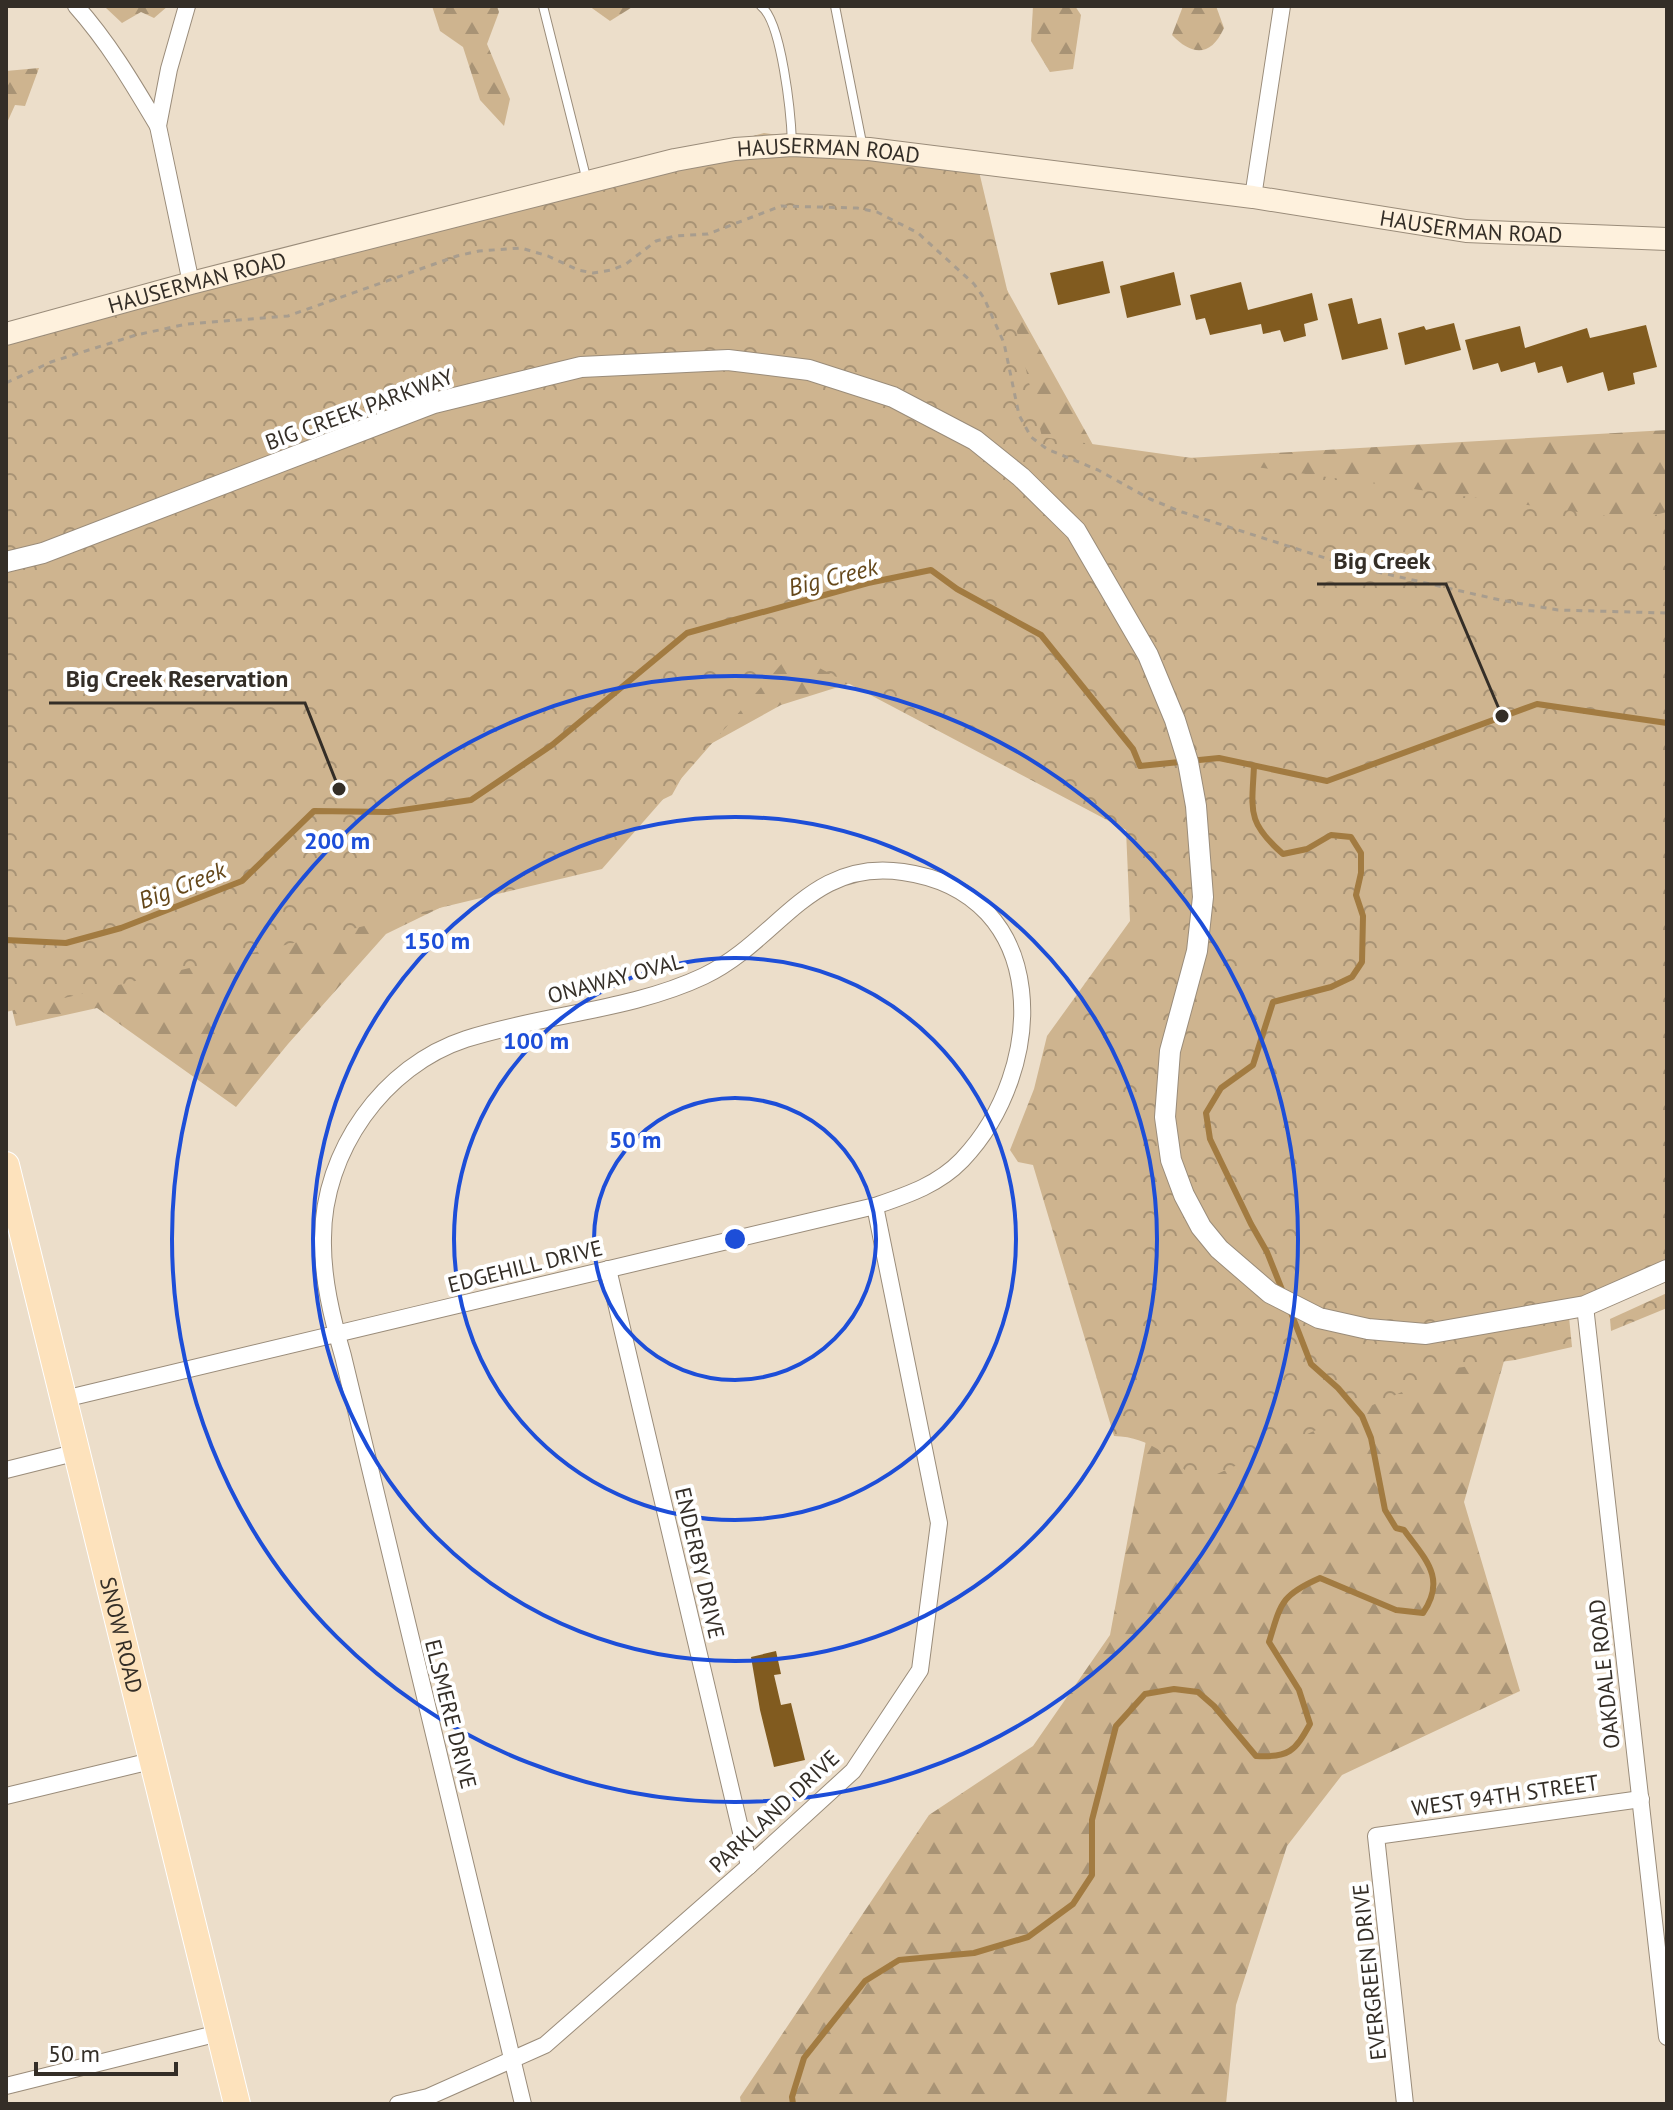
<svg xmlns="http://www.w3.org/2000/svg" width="1673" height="2110" viewBox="0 0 1673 2110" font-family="'PT Sans',sans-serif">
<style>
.forest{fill:url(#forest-firs)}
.park{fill:url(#park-crowns)}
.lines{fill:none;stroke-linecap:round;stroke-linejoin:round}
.stream{stroke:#a27b41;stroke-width:6}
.building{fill:#815b1f}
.service-casing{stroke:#9a8c7a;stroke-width:10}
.minor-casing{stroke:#9a8c7a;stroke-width:18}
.tertiary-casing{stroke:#9a8c7a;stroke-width:22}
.secondary-casing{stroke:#9a8c7a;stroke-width:24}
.primary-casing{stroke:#fff;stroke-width:28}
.path{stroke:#a89d8e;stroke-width:3;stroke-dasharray:6 6;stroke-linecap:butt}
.service{stroke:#fff;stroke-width:8}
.minor{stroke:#fff;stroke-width:16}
.tertiary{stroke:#fff;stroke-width:20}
.secondary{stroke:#fef1dd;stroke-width:22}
.primary{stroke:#fde2bc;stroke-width:26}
.ring{fill:none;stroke:#1d4ed8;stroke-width:4}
.labels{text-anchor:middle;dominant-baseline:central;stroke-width:8;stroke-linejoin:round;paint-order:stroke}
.street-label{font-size:22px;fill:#342e27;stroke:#fff}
.water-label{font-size:24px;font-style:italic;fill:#64471a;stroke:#fff}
.centre{fill:#1d4ed8;stroke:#fff;stroke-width:4}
.ring-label{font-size:24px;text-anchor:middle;font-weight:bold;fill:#1d4ed8;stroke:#fff;stroke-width:8;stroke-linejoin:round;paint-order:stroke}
.leader{fill:none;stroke:#342e27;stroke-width:3}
.callout-dot{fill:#342e27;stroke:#fff;stroke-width:3}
.callout-label{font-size:24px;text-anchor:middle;font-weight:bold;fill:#342e27;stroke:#fff;stroke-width:8;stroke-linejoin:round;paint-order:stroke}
</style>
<defs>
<pattern id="forest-firs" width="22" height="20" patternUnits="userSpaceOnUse" patternTransform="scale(2)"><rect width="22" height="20" fill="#ceb48f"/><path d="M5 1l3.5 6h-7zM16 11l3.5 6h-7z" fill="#a89375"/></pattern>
<pattern id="park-crowns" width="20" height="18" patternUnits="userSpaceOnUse" patternTransform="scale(2)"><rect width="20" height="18" fill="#ceb48f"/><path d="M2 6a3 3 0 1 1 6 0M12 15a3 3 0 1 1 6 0" fill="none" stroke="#a89375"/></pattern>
</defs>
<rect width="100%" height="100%" fill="#ecdeca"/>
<g class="forest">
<polygon points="108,6 168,6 154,18 141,12 122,23 106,8"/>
<polygon points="432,6 497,6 499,12 487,44 510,99 504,126 480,100 463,47 440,31"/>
<polygon points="589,6 634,6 610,21"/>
<polygon points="1033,6 1075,6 1081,15 1073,69 1050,72 1031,41"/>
<path d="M 1183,6 L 1216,6 L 1224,28 C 1211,57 1192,56 1172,35 Z"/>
<polygon points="39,68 25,106 15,105 6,125 6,71"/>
<polygon points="982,245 1103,463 1667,430 1667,1204 1529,1273 1464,1502 1520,1691 1342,1775 1287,1846 1236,2005 1226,2104 741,2104 740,2097 929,1815 1033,1746 1110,1635 1147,1435 1168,884 1143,797 889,671 781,705 696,752 672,795 386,934 288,1044 236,1107 97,1008 16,1026 6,983 6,367"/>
</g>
<g class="park">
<path d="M 764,133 L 977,163 L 1042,437 L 1635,520 L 1667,512 L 1667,1274 L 1569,1317 L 1572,1347 L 1515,1360 L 1456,1368 L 1199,1482 C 1171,1459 1152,1437 1114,1436 L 1033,1165 L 1018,1162 L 1010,1150 L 1034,1089 L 1047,1036 L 1130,921 L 1126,830 L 791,653 L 602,869 L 6,1012 L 6,337 Z"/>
<polygon points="1667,1293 1667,1308 1611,1331 1610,1319"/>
</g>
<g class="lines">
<g class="stream">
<path d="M 1254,766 C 1252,810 1246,822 1283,854 L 1307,849 L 1331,835 L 1351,837 L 1361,853 L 1361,873 L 1356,895 L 1363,916 L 1362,962 L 1352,977 L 1331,987 L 1273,1002 L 1253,1065 L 1221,1088 L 1206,1113 L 1210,1139 L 1251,1224 L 1267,1252 L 1283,1292"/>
<polyline points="6,940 66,943 121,928 242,881 314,811 389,812 471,800 552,745 687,633 868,583 931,570 957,589 1041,635 1133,749 1140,766 1219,758 1327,781 1537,704 1667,723"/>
<path d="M 793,2104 L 792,2097 L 804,2058 L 865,1981 L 899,1960 L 974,1953 L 1028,1937 L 1073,1904 L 1092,1875 L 1092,1820 L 1116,1726 L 1145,1694 L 1174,1689 L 1198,1692 L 1214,1706 L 1256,1756 C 1289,1758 1295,1751 1310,1724 L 1299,1690 L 1269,1642 C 1281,1603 1281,1595 1320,1578 L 1396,1610 L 1423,1613 C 1447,1578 1425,1559 1404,1530 L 1396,1528 L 1385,1510 L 1371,1438 L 1362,1416 L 1338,1388 L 1311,1364 L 1290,1310"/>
</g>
</g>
<g class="building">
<polygon points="1103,261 1110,293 1058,305 1050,273"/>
<polygon points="1174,272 1181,305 1127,318 1120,286"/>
<polygon points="1241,282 1248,310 1312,293 1318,320 1304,324 1306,336 1284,342 1280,330 1263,334 1261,324 1210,335 1205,318 1196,320 1190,295"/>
<polygon points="1352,298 1358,324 1381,318 1388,349 1342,360 1328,304"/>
<polygon points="1454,323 1461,350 1405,365 1398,333 1424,326 1426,330"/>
<polygon points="1646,325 1657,367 1633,373 1635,384 1608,391 1603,372 1567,383 1562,366 1538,373 1535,362 1501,372 1498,363 1473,370 1465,340 1520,326 1525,348 1587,328 1590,338"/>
<polygon points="776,1651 781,1674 774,1675 781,1705 791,1703 805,1760 774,1767 760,1710 751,1657"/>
</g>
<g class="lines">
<defs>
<g id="service">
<polyline points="543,6 587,181"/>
<path d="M 761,6 C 782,22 791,115 792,143"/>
<polyline points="835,6 863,148"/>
</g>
<g id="minor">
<path d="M 76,6 C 109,43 133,84 158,126"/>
<polyline points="187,6 169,69 158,126 191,283"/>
<polyline points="1253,197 1282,6"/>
<polyline points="608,1269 749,1866"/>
<polyline points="1585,1306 1667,2037"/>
<path d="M 64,1399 C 334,1334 605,1270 875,1206 C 907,1195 938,1185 962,1160 C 1048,1070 1053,893 903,872 C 809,858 779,940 704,976 C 630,1011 543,1014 466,1039 C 383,1066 323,1152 323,1238 C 322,1277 332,1318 343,1356 L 523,2104"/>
<polyline points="6,1470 78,1452"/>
<polyline points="6,1796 151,1761"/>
<polyline points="6,2086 219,2033"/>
<polyline points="398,2104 428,2097 545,2045 749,1866 853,1771 920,1670 939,1523 875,1206"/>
<polyline points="1405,2104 1376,1836 1641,1799"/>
</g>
<polyline id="tertiary" points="6,562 43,553 434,403 581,367 728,360 809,370 893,397 975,440 1021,477 1076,531 1148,655 1175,720 1188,762 1196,806 1203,897 1197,951 1170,1051 1165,1117 1171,1160 1184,1195 1201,1227 1219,1249 1270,1293 1319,1318 1368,1329 1426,1334 1585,1306 1667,1270"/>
<g id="secondary">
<path id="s1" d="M 6,334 L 191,283 L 675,160 L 735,149 L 792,145 L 869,149 L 1253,197 L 1466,231 L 1667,239"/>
</g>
<g id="primary">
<path id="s2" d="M 6,1165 L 237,2104"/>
</g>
</defs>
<use href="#service" class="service-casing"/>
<use href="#minor" class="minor-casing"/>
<use href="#tertiary" class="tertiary-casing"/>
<use href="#secondary" class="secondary-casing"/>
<use href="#primary" class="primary-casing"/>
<polyline class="path" points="6,383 51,362 136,335 187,324 288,316 457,256 479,251 521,248 548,256 578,270 593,273 612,270 626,264 656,241 675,236 708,234 781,206 857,208 877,212 918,233 974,284 984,298 1004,343 1019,415 1031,437 1047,449 1098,470 1150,499 1182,512 1347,565 1500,600 1558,610 1667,613"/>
<use href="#service" class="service"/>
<use href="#minor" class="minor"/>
<use href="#tertiary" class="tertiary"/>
<use href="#secondary" class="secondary"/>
<use href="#primary" class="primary"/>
</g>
<g class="ring">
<circle cx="735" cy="1239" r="141"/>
<circle cx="735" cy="1239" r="281"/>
<circle cx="735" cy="1239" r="422"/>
<circle cx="735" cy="1239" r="563"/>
</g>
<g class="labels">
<g class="street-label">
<text stroke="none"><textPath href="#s1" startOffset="846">HAUSERMAN ROAD</textPath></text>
<text stroke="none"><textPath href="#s1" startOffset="1494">HAUSERMAN ROAD</textPath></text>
<text stroke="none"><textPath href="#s1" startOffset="198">HAUSERMAN ROAD</textPath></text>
<text transform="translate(359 409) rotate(-20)">BIG CREEK PARKWAY</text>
<text transform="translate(615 978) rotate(-15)">ONAWAY OVAL</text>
<text transform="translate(525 1266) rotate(-14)">EDGEHILL DRIVE</text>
<text transform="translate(700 1563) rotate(77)">ENDERBY DRIVE</text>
<text stroke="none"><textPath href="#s2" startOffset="484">SNOW ROAD</textPath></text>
<text transform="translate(1604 1674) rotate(-96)">OAKDALE ROAD</text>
<text transform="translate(451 1714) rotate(76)">ELSMERE DRIVE</text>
<text transform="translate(1505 1795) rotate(-8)">WEST 94TH STREET</text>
<text transform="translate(774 1811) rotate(-43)">PARKLAND DRIVE</text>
<text transform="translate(1369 1972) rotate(-96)">EVERGREEN DRIVE</text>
</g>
<g class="water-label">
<text transform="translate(833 577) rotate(-14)">Big Creek</text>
<text transform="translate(182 885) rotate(-21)">Big Creek</text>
</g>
</g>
<circle cx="735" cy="1239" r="12" class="centre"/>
<g class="ring-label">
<text x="337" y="849">200 m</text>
<text x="437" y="949">150 m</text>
<text x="536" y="1049">100 m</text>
<text x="635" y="1148">50 m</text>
</g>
<path class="leader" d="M1502 716L1446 584H1317M339 789L305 703H49"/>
<g class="callout-dot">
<circle cx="1502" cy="716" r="8"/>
<circle cx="339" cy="789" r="8"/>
</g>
<g class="callout-label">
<text x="1382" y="569">Big Creek</text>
<text x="177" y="687">Big Creek Reservation</text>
</g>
<rect width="1673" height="2110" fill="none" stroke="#342e27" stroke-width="16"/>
<path d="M36 2062v12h140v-12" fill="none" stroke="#342e27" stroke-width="4"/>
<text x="48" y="2062" font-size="24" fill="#342e27" stroke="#ffffff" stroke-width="6" paint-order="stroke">50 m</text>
</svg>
